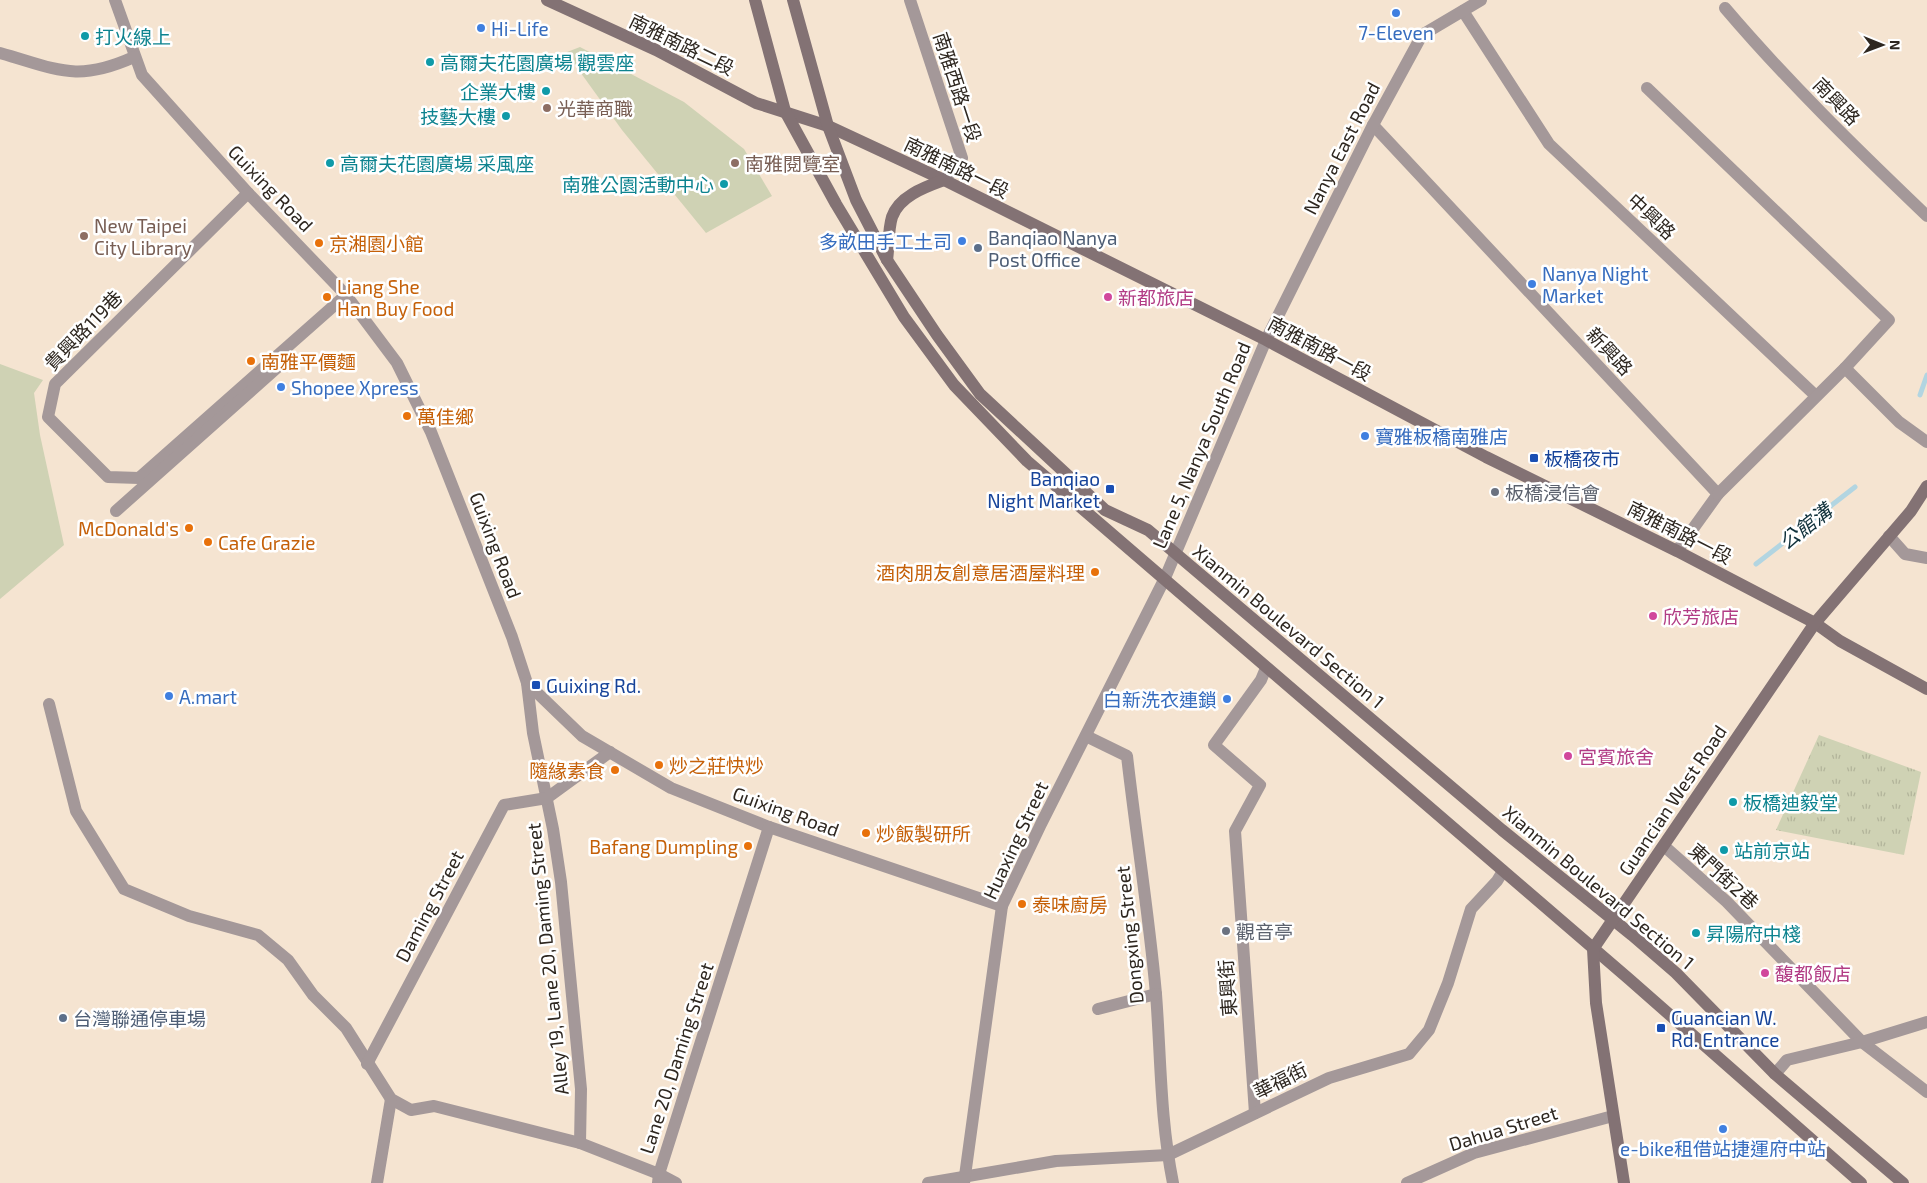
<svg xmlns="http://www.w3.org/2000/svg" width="1927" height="1183" viewBox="0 0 1927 1183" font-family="'Exo 2','Noto Sans TC',sans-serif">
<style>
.grass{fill:url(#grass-tufts)}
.green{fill:#cfd2b4}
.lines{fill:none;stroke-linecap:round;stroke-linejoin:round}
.stream{stroke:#b2d5e1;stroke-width:5}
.street{stroke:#a49899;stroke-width:12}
.secondary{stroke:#837274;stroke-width:12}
.shop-dot{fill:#3f7fe0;stroke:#fff;stroke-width:2}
.culture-dot{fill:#0f9aa8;stroke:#fff;stroke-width:2}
.education-dot{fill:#8d6e63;stroke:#fff;stroke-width:2}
.food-dot{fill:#e8710a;stroke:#fff;stroke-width:2}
.service-dot{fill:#5c6f8a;stroke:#fff;stroke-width:2}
.hotel-dot{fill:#d1479c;stroke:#fff;stroke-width:2}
.transit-dot{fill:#1a4fb4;stroke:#fff;stroke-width:2}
.worship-dot{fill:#6b7280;stroke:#fff;stroke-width:2}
.labels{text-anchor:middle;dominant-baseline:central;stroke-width:5;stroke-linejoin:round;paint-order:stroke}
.shop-label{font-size:19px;fill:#366cbe;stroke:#fff;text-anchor:start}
.culture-label{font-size:19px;fill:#0d838f;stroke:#fff;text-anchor:start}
.street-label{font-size:19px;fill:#2e2720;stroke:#fff}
.education-label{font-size:19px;fill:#785e54;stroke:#fff;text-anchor:start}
.service-label{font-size:19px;fill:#4e5e75;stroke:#fff;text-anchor:start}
.food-label{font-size:19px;fill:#c56008;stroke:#fff;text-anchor:start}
.hotel-label{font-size:19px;fill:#b23c85;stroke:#fff;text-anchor:start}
.transit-label{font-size:19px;fill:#164399;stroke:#fff;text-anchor:start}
.worship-label{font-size:19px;fill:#5b616d;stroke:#fff;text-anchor:start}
.water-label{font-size:20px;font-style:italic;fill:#0f303a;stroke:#fff}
</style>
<defs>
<pattern id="grass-tufts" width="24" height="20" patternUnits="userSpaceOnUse" patternTransform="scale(1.25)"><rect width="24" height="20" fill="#cfd2b4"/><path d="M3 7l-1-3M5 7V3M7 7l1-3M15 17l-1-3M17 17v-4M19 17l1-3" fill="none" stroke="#b2b49a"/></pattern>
</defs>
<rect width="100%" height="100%" fill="#f5e4d1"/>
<polygon class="grass" points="1819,735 1921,772 1904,855 1776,830"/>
<g class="green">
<polygon points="580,47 684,102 744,149 772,196 706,233 622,130 570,58 567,52"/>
<polygon points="0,364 43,380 34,393 40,435 64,545 0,599"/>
</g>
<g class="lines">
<g class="stream">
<polyline points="1920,395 1927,375"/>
<polyline points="1756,564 1855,487"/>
</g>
<g class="street">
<polyline points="115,0 142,75 248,193 346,295 397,363 431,432 512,637 527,683 582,736 671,788 769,827 1002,906"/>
<polyline points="910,0 962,158 944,180"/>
<path d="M 1725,8 C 1788,82 1857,149 1927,216"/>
<polyline points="1463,11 1549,144 1816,396"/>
<path d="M 0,53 C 57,69 76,83 134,57"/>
<polyline points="1647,88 1889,320 1845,368"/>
<polyline points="1373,125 1718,494 1677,551"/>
<polyline points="248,193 55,384 48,417 108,477 139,478 346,295"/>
<polyline points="1718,494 1845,368 1899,422 1927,442"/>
<polyline points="116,511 289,357"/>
<polyline points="1889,536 1905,554 1927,558"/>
<polyline points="527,683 533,733 553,829 561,882 581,1089 580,1143"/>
<polyline points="49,704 76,811 124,889 189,916 258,935 288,960 313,995 346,1028 391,1099 411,1110 434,1106 580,1143 659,1174 769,827"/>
<path d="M 1086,736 L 1127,756 C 1136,835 1149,915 1156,994 C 1161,1059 1160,1118 1173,1183"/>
<polyline points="1664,846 1727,902 1862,1042 1927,1092"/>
<polyline points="1098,1009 1156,994"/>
<polyline points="367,1064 504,805 547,798 610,752"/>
<polyline points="1775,1074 1787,1060 1862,1042 1927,1022"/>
<polyline points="1255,1113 1235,831 1260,785 1214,745 1261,680 1266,668"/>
<polyline points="377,1183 391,1099"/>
<polyline points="658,1183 659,1174 676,1183"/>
<polyline points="928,1183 1056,1161 1168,1155 1329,1078 1409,1054 1429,1030 1448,983 1471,909 1497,881 1503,871"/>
<polyline points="964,1183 1002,906 1041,824 1165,578 1266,340 1373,125 1422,35 1481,0"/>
<polyline points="1407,1183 1474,1153 1613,1116"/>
</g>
<g class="secondary">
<polyline points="547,0 656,50 756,103 828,126 944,180 1266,340 1486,457 1677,551 1815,623 1840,641 1927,689"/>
<polyline points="755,0 785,111 836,204 904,317 954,385 1027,461 1629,979 1861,1183"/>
<polyline points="793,0 828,126 856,200 887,260 937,335 980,394 1105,510 1148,530 1502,830 1632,935 1676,973 1775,1074 1903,1183"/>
<path d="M 887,260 C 889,247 888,230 892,217 C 899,196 925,187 944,180"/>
<polyline points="1624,1183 1596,1003 1593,949 1815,623 1911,511 1927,486"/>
</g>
</g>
<g class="shop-dot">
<circle cx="1396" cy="13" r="5"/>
<circle cx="481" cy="28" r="5"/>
<circle cx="962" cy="241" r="5"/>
<circle cx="1532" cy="284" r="5"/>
<circle cx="281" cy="387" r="5"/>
<circle cx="1365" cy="436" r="5"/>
<circle cx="169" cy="696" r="5"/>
<circle cx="1227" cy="699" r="5"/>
<circle cx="1723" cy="1129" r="5"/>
</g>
<g class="culture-dot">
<circle cx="85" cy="36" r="5"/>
<circle cx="430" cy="62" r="5"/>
<circle cx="546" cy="91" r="5"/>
<circle cx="506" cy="116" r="5"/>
<circle cx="330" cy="163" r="5"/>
<circle cx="724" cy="184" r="5"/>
<circle cx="1733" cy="802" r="5"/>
<circle cx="1724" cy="850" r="5"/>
<circle cx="1696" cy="933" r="5"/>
</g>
<g class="education-dot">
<circle cx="547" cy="108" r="5"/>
<circle cx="735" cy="163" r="5"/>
<circle cx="84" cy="236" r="5"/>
</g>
<g class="food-dot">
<circle cx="319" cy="243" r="5"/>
<circle cx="327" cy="297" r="5"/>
<circle cx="251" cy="361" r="5"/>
<circle cx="407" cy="416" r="5"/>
<circle cx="189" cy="528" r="5"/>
<circle cx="208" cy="542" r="5"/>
<circle cx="1095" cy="572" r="5"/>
<circle cx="659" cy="765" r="5"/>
<circle cx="615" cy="770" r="5"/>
<circle cx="866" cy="833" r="5"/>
<circle cx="748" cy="846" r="5"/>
<circle cx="1022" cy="904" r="5"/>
</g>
<g class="service-dot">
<circle cx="978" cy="248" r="5"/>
<circle cx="63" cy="1018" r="5"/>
</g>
<g class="hotel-dot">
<circle cx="1108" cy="297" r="5"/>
<circle cx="1653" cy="616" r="5"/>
<circle cx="1568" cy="756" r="5"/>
<circle cx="1765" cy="973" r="5"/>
</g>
<g class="transit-dot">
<rect x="1529" y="453" width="10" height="10" rx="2.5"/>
<rect x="1105" y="484" width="10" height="10" rx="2.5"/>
<rect x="531" y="680" width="10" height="10" rx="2.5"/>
<rect x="1656" y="1023" width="10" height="10" rx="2.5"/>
</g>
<g class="worship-dot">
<circle cx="1495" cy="492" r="5"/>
<circle cx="1226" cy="931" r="5"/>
</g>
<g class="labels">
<g class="shop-label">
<text x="491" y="28">Hi-Life</text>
<text x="1396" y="32" text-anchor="middle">7-Eleven</text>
<text x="952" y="241" text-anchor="end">多畝田手工土司</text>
<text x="1542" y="273">Nanya Night<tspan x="1542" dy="22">Market</tspan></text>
<text x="291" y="387">Shopee Xpress</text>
<text x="1375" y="436">寶雅板橋南雅店</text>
<text x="179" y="696">A.mart</text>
<text x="1217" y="699" text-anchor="end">白新洗衣連鎖</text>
<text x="1723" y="1148" text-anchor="middle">e-bike租借站捷運府中站</text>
</g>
<g class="culture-label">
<text x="95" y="36">打火線上</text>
<text x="440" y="62">高爾夫花園廣場 觀雲座</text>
<text x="536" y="91" text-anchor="end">企業大樓</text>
<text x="496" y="116" text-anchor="end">技藝大樓</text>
<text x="340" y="163">高爾夫花園廣場 采風座</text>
<text x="714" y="184" text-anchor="end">南雅公園活動中心</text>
<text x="1743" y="802">板橋迪毅堂</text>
<text x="1734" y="850">站前京站</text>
<text x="1706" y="933">昇陽府中棧</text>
</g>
<g class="street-label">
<text transform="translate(682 44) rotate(26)">南雅南路二段</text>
<text transform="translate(958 87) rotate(72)">南雅西路一段</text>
<text transform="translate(1837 101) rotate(46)">南興路</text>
<text transform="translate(1341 148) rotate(-63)">Nanya East Road</text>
<text transform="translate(957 167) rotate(26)">南雅南路一段</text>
<text transform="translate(271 188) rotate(46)">Guixing Road</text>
<text transform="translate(1652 216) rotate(43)">中興路</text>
<text transform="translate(83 330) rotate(-46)">貴興路119巷</text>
<text transform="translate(1320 348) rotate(28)">南雅南路一段</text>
<text transform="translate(1610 351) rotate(47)">新興路</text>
<text transform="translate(1201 445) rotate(-67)">Lane 5, Nanya South Road</text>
<text transform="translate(1680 532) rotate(27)">南雅南路一段</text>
<text transform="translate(496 545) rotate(69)">Guixing Road</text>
<text transform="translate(1289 626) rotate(40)">Xianmin Boulevard Section 1</text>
<text transform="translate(1672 800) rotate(-56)">Guancian West Road</text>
<text transform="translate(786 811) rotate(20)">Guixing Road</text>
<text transform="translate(1015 840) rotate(-65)">Huaxing Street</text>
<text transform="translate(1724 876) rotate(43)">東門街2巷</text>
<text transform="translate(1599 887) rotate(40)">Xianmin Boulevard Section 1</text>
<text transform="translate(429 906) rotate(-62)">Daming Street</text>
<text transform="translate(1129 935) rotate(-96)">Dongxing Street</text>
<text transform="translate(547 959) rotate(-96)">Alley 19, Lane 20, Daming Street</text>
<text transform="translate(1227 988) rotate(-94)">東興街</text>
<text transform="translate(676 1058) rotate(-72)">Lane 20, Daming Street</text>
<text transform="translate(1280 1080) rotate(-26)">華福街</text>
<text transform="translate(1503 1128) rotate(-17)">Dahua Street</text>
</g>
<g class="education-label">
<text x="557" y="108">光華商職</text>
<text x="745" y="163">南雅閱覽室</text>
<text x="94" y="225">New Taipei<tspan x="94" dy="22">City Library</tspan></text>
</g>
<g class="service-label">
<text x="988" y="237">Banqiao Nanya<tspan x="988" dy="22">Post Office</tspan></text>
<text x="73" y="1018">台灣聯通停車場</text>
</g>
<g class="food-label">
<text x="329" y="243">京湘園小館</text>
<text x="337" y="286">Liang She<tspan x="337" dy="22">Han Buy Food</tspan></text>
<text x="261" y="361">南雅平價麵</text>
<text x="417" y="416">萬佳鄉</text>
<text x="179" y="528" text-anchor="end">McDonald's</text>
<text x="218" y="542">Cafe Grazie</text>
<text x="1085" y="572" text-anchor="end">酒肉朋友創意居酒屋料理</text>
<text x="669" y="765">炒之莊快炒</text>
<text x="605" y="770" text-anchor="end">隨緣素食</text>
<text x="876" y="833">炒飯製研所</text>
<text x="738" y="846" text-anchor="end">Bafang Dumpling</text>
<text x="1032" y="904">泰味廚房</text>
</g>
<g class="hotel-label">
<text x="1118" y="297">新都旅店</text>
<text x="1663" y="616">欣芳旅店</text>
<text x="1578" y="756">宮賓旅舍</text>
<text x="1775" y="973">馥都飯店</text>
</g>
<g class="transit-label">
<text x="1544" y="458">板橋夜市</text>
<text x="1100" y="478" text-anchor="end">Banqiao<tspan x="1100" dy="22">Night Market</tspan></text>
<text x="546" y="685">Guixing Rd.</text>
<text x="1671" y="1017">Guancian W.<tspan x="1671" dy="22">Rd. Entrance</tspan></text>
</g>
<g class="worship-label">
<text x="1505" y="492">板橋浸信會</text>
<text x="1236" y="931">觀音亭</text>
</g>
<g class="water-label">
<text transform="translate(1805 526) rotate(-38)">公館溝</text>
</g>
</g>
<g transform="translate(1882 45) rotate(91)" stroke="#ffffff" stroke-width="4" paint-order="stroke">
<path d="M0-4L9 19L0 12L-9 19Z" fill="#2e2720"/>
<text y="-8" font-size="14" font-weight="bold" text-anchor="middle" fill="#2e2720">N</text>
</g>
</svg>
